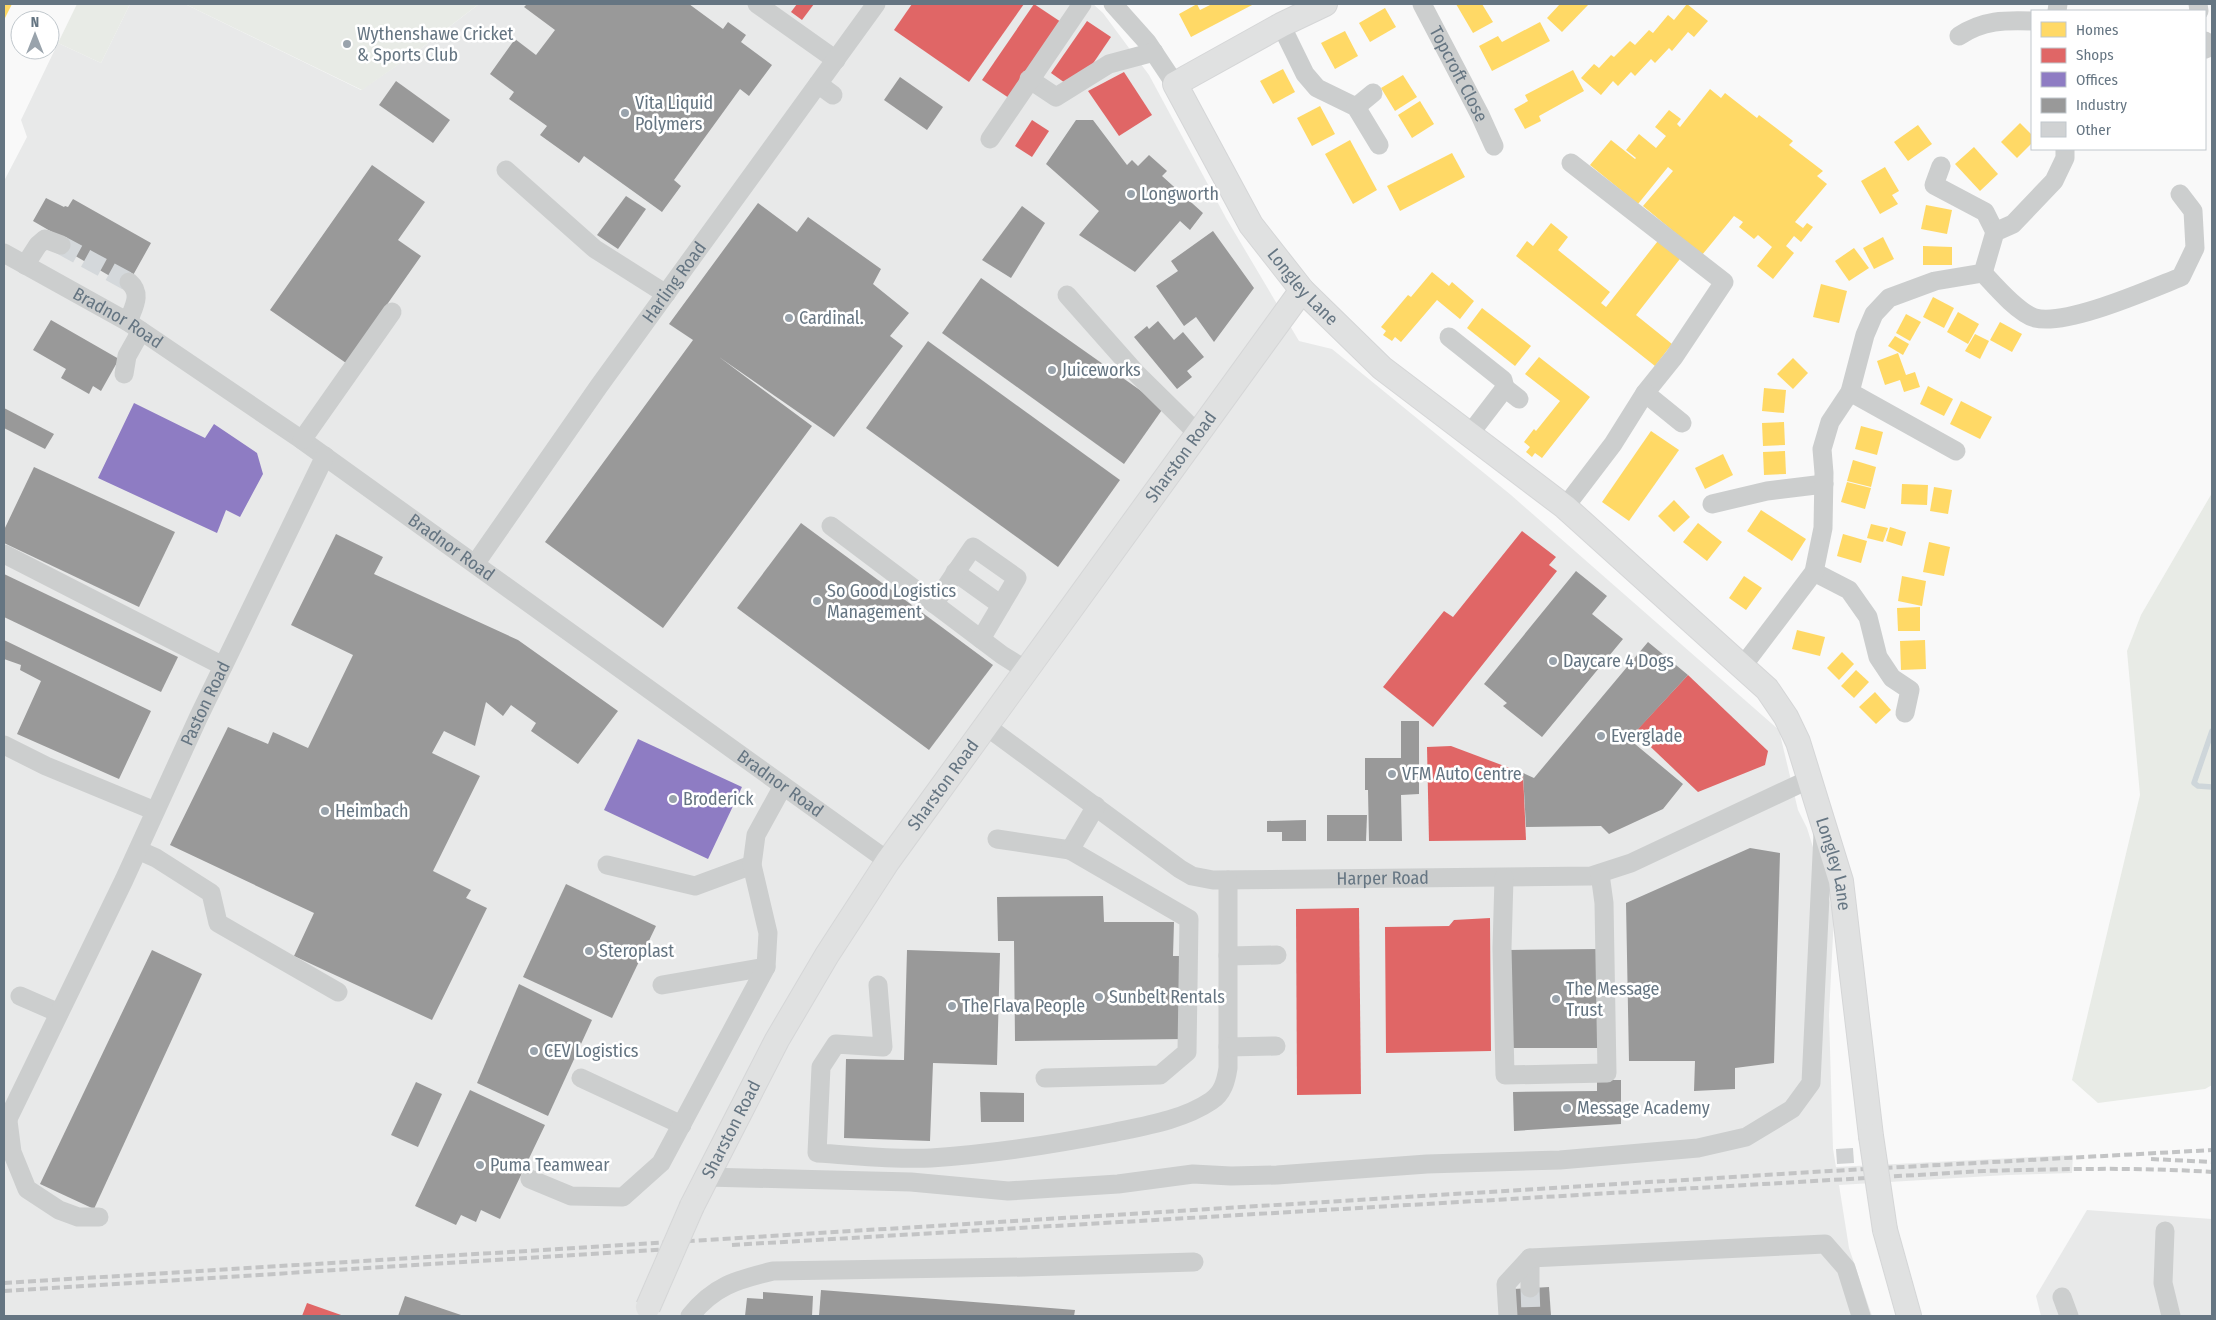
<svg xmlns="http://www.w3.org/2000/svg" width="2216" height="1320" viewBox="0 0 2216 1320" font-family="'Fira Sans Condensed',sans-serif">
<style>
.built{fill:#e8e9e9}
.green{fill:#e8ebe6}
.homes{fill:#ffd966}
.shops{fill:#e06666}
.offices{fill:#8e7cc3}
.industry{fill:#999}
.lines{fill:none;stroke-linecap:round;stroke-linejoin:round}
.stream{stroke:#ced6da;stroke-width:5.5}
.building{fill:#d0d2d3}
.minor-tunnel{stroke:#d4d8db;stroke-width:19;stroke-dasharray:19 9;stroke-linecap:butt}
.major-casing{stroke:#d5d6d7;stroke-width:26}
.minor{stroke:#cccece;stroke-width:19}
.major{stroke:#e0e1e1;stroke-width:24}
.rail{stroke:#c3c4c5;stroke-width:4;stroke-dasharray:8 4;stroke-linecap:butt}
.major-bridge-casing{stroke:#d5d6d7;stroke-width:26;stroke-linecap:butt}
.major-bridge{stroke:#e0e1e1;stroke-width:24}
.poi-dot{fill:#99a3ac;stroke:#fff;stroke-width:2}
.labels{text-anchor:middle;dominant-baseline:central;stroke-width:5;stroke-linejoin:round;paint-order:stroke}
.poi-label{font-size:18px;fill:#657582;stroke:#fff;text-anchor:start}
.street-label{font-size:18px;fill:#657582;stroke:#fff}
</style>
<rect width="100%" height="100%" fill="#f9f9f9"/>
<g class="built">
<polygon points="130,4 185,4 361,90 415,53 479,4 1093,4 1103,13 1149,75 1226,218 1299,341 1332,349 1511,495 1779,730 1798,810 1807,828 1834,915 1829,1015 1833,1149 1836,1167 2073,1155 2072,1173 2007,1175 1839,1185 1849,1248 1872,1316 4,1316 4,181 27,137 21,120 58,43 101,63"/>
<polygon points="2087,1210 2212,1219 2212,1316 2041,1316 2036,1296"/>
</g>
<g class="green">
<polygon points="77,4 130,4 101,63 58,43"/>
<polygon points="185,4 479,4 415,53 362,90"/>
<polygon points="2212,493 2212,1085 2205,1089 2098,1103 2072,1080 2140,795 2127,651 2141,615"/>
</g>
<g class="homes">
<polygon points="4,4 12,4 4,20"/>
<polygon points="1197,4 1200,10 1212,4 1254,4 1191,37 1179,14"/>
<polygon points="1456,4 1482,4 1493,22 1473,33"/>
<polygon points="1560,4 1589,4 1562,32 1547,18"/>
<polygon points="1687,4 1708,21 1694,37 1688,32 1672,51 1669,48 1655,63 1651,59 1635,76 1631,72 1618,86 1613,81 1601,95 1581,78 1594,64 1599,68 1611,55 1614,57 1630,41 1635,45 1649,30 1653,33 1668,15 1674,20"/>
<polygon points="1385,8 1396,27 1370,42 1359,23"/>
<polygon points="1540,22 1550,41 1492,71 1479,46 1498,36 1502,42"/>
<polygon points="1345,31 1358,56 1335,69 1321,43"/>
<polygon points="1283,69 1295,92 1273,104 1260,81"/>
<polygon points="1573,70 1584,91 1539,116 1541,121 1525,129 1514,109 1528,101 1525,95"/>
<polygon points="1403,75 1417,97 1395,111 1381,88"/>
<polygon points="1710,89 1721,98 1725,93 1757,118 1759,115 1793,141 1789,145 1823,171 1817,176 1827,184 1795,222 1803,228 1807,223 1813,227 1801,242 1794,236 1786,246 1794,253 1773,279 1757,266 1772,247 1758,235 1754,239 1739,227 1743,222 1734,216 1702,255 1643,206 1673,171 1668,167 1638,204 1590,165 1611,140 1635,159 1636,158 1626,150 1639,134 1656,148 1666,136 1655,127 1669,110 1681,119 1677,124 1680,127"/>
<polygon points="1420,101 1434,124 1412,138 1398,115"/>
<polygon points="1320,106 1335,134 1312,146 1297,118"/>
<polygon points="2020,123 2032,135 2032,143 2017,158 2001,142"/>
<polygon points="1918,125 1932,144 1908,161 1894,142"/>
<polygon points="1350,140 1377,190 1353,204 1325,154"/>
<polygon points="1974,147 1998,174 1980,191 1955,164"/>
<polygon points="1452,153 1465,177 1400,211 1387,186"/>
<polygon points="1885,167 1899,191 1892,195 1898,204 1880,214 1861,181"/>
<polygon points="1926,205 1952,210 1947,234 1921,229"/>
<polygon points="1551,223 1568,237 1558,250 1610,292 1601,303 1606,307 1661,237 1683,255 1636,315 1672,344 1655,366 1516,256 1527,241 1533,246"/>
<polygon points="1883,237 1894,259 1874,269 1863,248"/>
<polygon points="1923,246 1952,247 1952,265 1923,265"/>
<polygon points="1854,248 1869,268 1849,281 1835,261"/>
<polygon points="1432,272 1449,286 1452,282 1474,301 1460,319 1437,300 1401,342 1395,337 1392,341 1383,335 1386,331 1381,327 1408,295 1411,297"/>
<polygon points="1821,284 1847,291 1839,323 1813,317"/>
<polygon points="1933,297 1954,308 1944,328 1923,317"/>
<polygon points="1482,308 1531,346 1515,366 1467,328"/>
<polygon points="1958,312 1979,324 1968,344 1947,332"/>
<polygon points="1906,314 1921,322 1910,341 1896,333"/>
<polygon points="2000,322 2022,334 2012,352 1990,340"/>
<polygon points="1975,334 1989,341 1980,359 1965,351"/>
<polygon points="1895,336 1909,344 1903,355 1888,346"/>
<polygon points="1898,353 1906,375 1915,372 1920,387 1904,392 1900,380 1885,385 1877,361"/>
<polygon points="1539,357 1590,397 1542,458 1535,453 1532,457 1526,452 1530,447 1524,442 1534,429 1536,431 1560,401 1525,374"/>
<polygon points="1793,358 1808,373 1793,389 1777,374"/>
<polygon points="1928,386 1953,399 1944,416 1920,404"/>
<polygon points="1764,388 1786,390 1784,413 1762,411"/>
<polygon points="1961,401 1992,417 1980,439 1950,424"/>
<polygon points="1784,422 1785,445 1763,446 1762,423"/>
<polygon points="1861,426 1883,432 1877,455 1855,449"/>
<polygon points="1651,431 1679,450 1629,521 1602,502"/>
<polygon points="1785,451 1786,474 1764,475 1763,452"/>
<polygon points="1723,454 1733,475 1705,489 1695,468"/>
<polygon points="1853,460 1876,467 1871,487 1847,481"/>
<polygon points="1847,482 1871,488 1865,509 1841,502"/>
<polygon points="1902,484 1928,485 1927,505 1901,504"/>
<polygon points="1934,487 1952,490 1948,514 1930,511"/>
<polygon points="1674,500 1690,517 1674,532 1658,516"/>
<polygon points="1761,510 1806,539 1792,561 1747,531"/>
<polygon points="1698,523 1722,542 1707,561 1683,542"/>
<polygon points="1871,524 1888,528 1883,542 1867,538"/>
<polygon points="1890,527 1906,532 1902,546 1886,541"/>
<polygon points="1843,534 1867,541 1861,563 1837,556"/>
<polygon points="1929,542 1950,547 1944,576 1923,572"/>
<polygon points="1744,576 1762,588 1746,610 1729,598"/>
<polygon points="1902,576 1926,581 1922,606 1898,601"/>
<polygon points="1920,607 1920,631 1898,631 1897,608"/>
<polygon points="1797,630 1825,637 1820,656 1792,649"/>
<polygon points="1925,640 1926,669 1901,670 1900,641"/>
<polygon points="1842,652 1854,664 1839,680 1827,668"/>
<polygon points="1856,670 1869,682 1854,698 1841,686"/>
<polygon points="1875,692 1891,710 1876,724 1859,707"/>
</g>
<g class="shops">
<polygon points="797,4 814,4 802,20 791,12"/>
<polygon points="912,4 1024,4 969,82 894,30"/>
<polygon points="1034,4 1064,24 1012,100 982,80"/>
<polygon points="1087,21 1111,37 1075,90 1051,73"/>
<polygon points="1124,72 1152,115 1119,136 1088,91"/>
<polygon points="1032,120 1049,131 1032,157 1015,146"/>
<polygon points="1522,531 1556,557 1549,565 1557,571 1433,727 1383,687 1444,611 1453,617"/>
<polygon points="1688,675 1768,751 1765,765 1698,792 1635,732"/>
<polygon points="1451,746 1523,773 1526,840 1429,841 1427,747"/>
<polygon points="1359,908 1361,1094 1297,1095 1296,909"/>
<polygon points="1490,918 1491,1051 1386,1053 1385,927 1449,926 1454,920"/>
<polygon points="307,1303 344,1316 302,1316"/>
</g>
<g class="offices">
<polygon points="134,403 205,438 214,424 257,453 263,474 240,517 226,510 217,533 98,478"/>
<polygon points="638,739 742,787 708,859 604,810"/>
</g>
<g class="industry">
<polygon points="527,4 689,4 723,29 728,22 746,35 741,42 772,65 749,96 740,89 674,180 681,186 662,212 584,156 579,163 540,135 547,126 509,99 514,92 490,74 515,39 536,55 555,30 524,7"/>
<polygon points="900,77 943,107 927,130 884,100"/>
<polygon points="396,81 450,120 433,143 379,105"/>
<polygon points="1076,120 1093,120 1127,165 1132,160 1138,166 1149,155 1167,171 1162,176 1203,213 1190,230 1180,221 1135,272 1079,235 1099,211 1046,164"/>
<polygon points="372,165 425,202 398,240 421,256 346,363 270,310"/>
<polygon points="626,196 646,209 618,249 597,235"/>
<polygon points="46,198 64,207 65,206 68,207 73,199 151,243 127,286 60,247 64,239 33,221"/>
<polygon points="758,203 797,232 808,217 881,269 873,284 909,313 890,336 903,346 834,437 719,357 812,426 663,628 545,542 693,340 669,324"/>
<polygon points="1022,206 1045,223 1011,278 982,260"/>
<polygon points="1213,231 1254,288 1214,342 1196,317 1184,326 1156,286 1178,271 1171,261"/>
<polygon points="981,278 1164,407 1124,464 942,333"/>
<polygon points="51,320 119,359 101,391 93,386 89,394 61,378 66,369 33,350"/>
<polygon points="1158,321 1174,340 1183,332 1204,357 1187,371 1192,377 1177,389 1134,337 1147,326 1149,329"/>
<polygon points="928,341 1120,480 1058,567 866,428"/>
<polygon points="4,408 54,434 45,449 4,428"/>
<polygon points="34,467 175,532 139,607 4,543 4,530"/>
<polygon points="801,523 993,665 929,750 737,608"/>
<polygon points="336,534 383,557 374,574 518,640 618,711 578,764 531,731 536,723 511,705 503,716 486,702 475,746 444,731 432,753 480,776 433,871 471,890 466,898 487,908 432,1020 294,956 314,913 170,845 228,727 268,744 273,732 308,748 353,655 291,625"/>
<polygon points="1576,571 1607,596 1592,614 1623,639 1542,737 1503,706 1507,703 1484,684"/>
<polygon points="4,574 178,657 161,692 4,617"/>
<polygon points="4,640 151,711 119,779 17,734 41,681 20,670 21,665 4,659"/>
<polygon points="1648,642 1688,675 1629,739 1683,784 1663,809 1609,834 1601,826 1526,827 1523,773 1534,778"/>
<polygon points="1401,721 1419,721 1419,794 1401,795 1402,841 1369,841 1368,790 1365,790 1365,758 1401,758"/>
<polygon points="1327,815 1367,815 1366,841 1327,841"/>
<polygon points="1306,820 1306,841 1282,841 1282,832 1267,832 1267,821"/>
<polygon points="1750,848 1780,853 1774,1063 1735,1068 1735,1089 1694,1091 1695,1061 1629,1061 1626,903"/>
<polygon points="566,884 656,926 612,1018 523,977"/>
<polygon points="1103,896 1104,922 1174,922 1173,956 1184,956 1185,1039 1015,1041 1014,941 998,941 997,897"/>
<polygon points="1601,949 1602,1048 1510,1048 1509,950"/>
<polygon points="152,950 202,974 94,1209 40,1184"/>
<polygon points="907,950 1000,953 997,1065 933,1063 930,1141 844,1138 846,1059 904,1060"/>
<polygon points="519,984 592,1020 548,1116 477,1083"/>
<polygon points="1597,1080 1621,1080 1621,1124 1514,1131 1513,1092 1597,1091"/>
<polygon points="416,1082 442,1094 418,1147 391,1135"/>
<polygon points="470,1090 545,1125 500,1219 481,1210 476,1222 461,1215 456,1225 415,1206"/>
<polygon points="980,1092 1024,1093 1024,1122 981,1122"/>
<polygon points="1549,1287 1551,1316 1515,1316 1514,1289"/>
<polygon points="821,1290 1075,1310 1074,1316 819,1316"/>
<polygon points="763,1292 813,1296 812,1316 745,1316 747,1298 763,1299"/>
<polygon points="405,1296 464,1316 398,1316"/>
</g>
<g class="lines">
<polyline class="stream" points="2212,731 2194,783 2198,786 2212,787"/>
</g>
<polygon class="building" points="1853,1148 1854,1163 1837,1164 1836,1149"/>
<g class="lines">
<g class="minor-tunnel">
<polyline points="61,245 129,282"/>
<polyline points="1530,1288 1531,1316"/>
</g>
<defs>
<g id="major">
<path id="s6" d="M 1325,4 L 1281,25 L 1175,84 L 1251,225 L 1302,290 L 1382,368 L 1565,507 L 1767,689 L 1786,717 L 1798,742 L 1841,881 L 1871,1136"/>
<path id="s7" d="M 692,1206 L 777,1040 L 827,955 L 888,861 L 1302,290"/>
<polyline points="1885,1230 1909,1316"/>
</g>
</defs>
<use href="#major" class="major-casing"/>
<g class="minor">
<polyline points="757,4 836,60"/>
<polyline points="1113,4 1147,42 1175,84"/>
<path id="s1" d="M 1422,4 L 1480,115 L 1494,146"/>
<polyline points="2198,4 2199,11"/>
<polyline points="2057,11 2058,4"/>
<polyline points="1281,25 1305,74 1317,88 1356,107 1379,145"/>
<path d="M 1959,36 C 1983,20 2005,20 2032,21"/>
<polyline points="2205,41 2206,49"/>
<polyline points="1029,79 1056,97 1109,64 1154,52"/>
<polyline points="818,84 833,95"/>
<polyline points="1356,107 1373,93"/>
<polyline points="990,139 1082,4"/>
<polyline points="1571,163 1724,282 1674,357 1645,393"/>
<polyline points="1941,166 1934,185 1985,212 1995,232"/>
<polyline points="506,170 595,249 666,294"/>
<path id="s2" d="M 4,253 L 128,322 L 302,440 L 888,861"/>
<polyline points="25,265 38,245 45,239 61,245"/>
<path d="M 1983,273 C 1995,286 2018,313 2035,318 C 2067,326 2148,290 2181,277 L 2195,248 L 2193,211 L 2180,194"/>
<polyline points="1067,295 1137,374 1197,433"/>
<path d="M 128,322 C 133,308 143,294 129,282"/>
<polyline points="1449,337 1503,380 1505,388"/>
<polyline points="124,374 127,356 141,331"/>
<polyline points="1850,392 1956,451"/>
<polyline points="1469,435 1505,388 1519,399"/>
<polyline points="302,440 392,312"/>
<polyline points="1712,504 1767,491 1824,484"/>
<polyline points="1565,507 1613,444 1645,393 1682,423"/>
<polyline points="831,526 1002,655 1026,670"/>
<polyline points="4,554 223,666"/>
<path id="s3" d="M 475,564 L 599,386 L 876,4"/>
<polyline points="955,572 1001,605"/>
<polyline points="1814,572 1849,590 1868,617 1878,657 1892,678 1910,690 1905,713"/>
<polyline points="934,604 973,547 1017,578 981,639"/>
<polyline points="1742,667 1814,572 1823,528 1824,473 1822,449 1830,422 1850,392 1865,335 1874,314 1889,298 1935,281 1983,273 1995,232 2013,224 2054,181 2065,158 2065,149"/>
<path id="s4" d="M 986,726 L 1180,869 L 1192,876 L 1213,880 L 1591,876 L 1631,863 L 1810,779"/>
<polyline points="4,745 46,766 155,811"/>
<polyline points="997,839 1070,850 1096,806"/>
<polyline points="138,850 156,858 211,893 218,923 338,992"/>
<polyline points="607,865 695,886 752,865"/>
<polyline points="1504,878 1502,948 1505,1075 1607,1073 1604,903 1600,874"/>
<polyline points="1228,956 1277,955"/>
<polyline points="662,985 766,967"/>
<path d="M 878,985 L 883,1047 L 836,1044 L 821,1067 L 817,1153 C 853,1155 895,1160 931,1158 C 991,1154 1051,1145 1111,1133 C 1144,1126 1183,1120 1211,1101 C 1223,1093 1226,1081 1228,1068 L 1228,880"/>
<polyline points="20,996 59,1013"/>
<polyline points="1228,1047 1276,1046"/>
<polyline points="581,1078 682,1125"/>
<polyline points="1045,1078 1160,1075 1187,1052 1189,919 1070,850"/>
<polyline points="8,1121 12,1152 27,1189 59,1210 78,1217 99,1217"/>
<path id="s5" d="M 4,1127 L 124,880 L 199,716 L 325,456"/>
<polyline points="706,1177 911,1182 1008,1191 1118,1184 1193,1174 1231,1176 1277,1175 1427,1164 1560,1160 1698,1148 1746,1137 1792,1109 1811,1083 1823,834"/>
<polyline points="530,1179 571,1196 623,1197 661,1163 766,967 768,933 752,865 756,835 783,786"/>
<polyline points="2165,1231 2163,1283 2171,1316"/>
<polyline points="1530,1258 1530,1288"/>
<polyline points="2062,1297 2069,1316"/>
<path d="M 690,1316 C 714,1286 736,1280 773,1271 L 1025,1267 L 1194,1262"/>
<polyline points="1508,1316 1506,1284 1530,1258 1825,1244 1846,1268 1861,1316"/>
</g>
<use href="#major" class="major"/>
<g class="rail">
<polyline points="2151,1159 2212,1162"/>
<path d="M 732,1245 L 1984,1171 C 2060,1169 2136,1167 2212,1172"/>
<polyline points="4,1283 1830,1171 2212,1150"/>
<polyline points="4,1291 670,1249"/>
</g>
<defs>
<g id="major-bridge">
<polyline points="1871,1136 1885,1230"/>
<polyline points="648,1307 692,1206"/>
</g>
</defs>
<use href="#major-bridge" class="major-bridge-casing"/>
<use href="#major-bridge" class="major-bridge"/>
</g>
<g class="poi-dot">
<circle cx="347" cy="44" r="5"/>
<circle cx="625" cy="113" r="5"/>
<circle cx="1131" cy="194" r="5"/>
<circle cx="789" cy="318" r="5"/>
<circle cx="1052" cy="370" r="5"/>
<circle cx="817" cy="601" r="5"/>
<circle cx="1553" cy="661" r="5"/>
<circle cx="1601" cy="736" r="5"/>
<circle cx="1392" cy="774" r="5"/>
<circle cx="673" cy="799" r="5"/>
<circle cx="325" cy="811" r="5"/>
<circle cx="589" cy="951" r="5"/>
<circle cx="1099" cy="997" r="5"/>
<circle cx="1556" cy="999" r="5"/>
<circle cx="952" cy="1006" r="5"/>
<circle cx="534" cy="1051" r="5"/>
<circle cx="1567" cy="1108" r="5"/>
<circle cx="480" cy="1165" r="5"/>
</g>
<g class="labels">
<g class="poi-label">
<text x="357" y="34">Wythenshawe Cricket<tspan x="357" dy="21">&amp; Sports Club</tspan></text>
<text x="635" y="103">Vita Liquid<tspan x="635" dy="21">Polymers</tspan></text>
<text x="1141" y="194">Longworth</text>
<text x="799" y="318">Cardinal.</text>
<text x="1062" y="370">Juiceworks</text>
<text x="827" y="591">So Good Logistics<tspan x="827" dy="21">Management</tspan></text>
<text x="1563" y="661">Daycare 4 Dogs</text>
<text x="1611" y="736">Everglade</text>
<text x="1402" y="774">VFM Auto Centre</text>
<text x="683" y="799">Broderick</text>
<text x="335" y="811">Heimbach</text>
<text x="599" y="951">Steroplast</text>
<text x="1566" y="989">The Message<tspan x="1566" dy="21">Trust</tspan></text>
<text x="1109" y="997">Sunbelt Rentals</text>
<text x="962" y="1006">The Flava People</text>
<text x="544" y="1051">CEV Logistics</text>
<text x="1577" y="1108">Message Academy</text>
<text x="490" y="1165">Puma Teamwear</text>
</g>
<g class="street-label">
<text stroke="none"><textPath href="#s1" startOffset="79">Topcroft Close</textPath></text>
<text stroke="none"><textPath href="#s3" startOffset="345">Harling Road</textPath></text>
<text stroke="none"><textPath href="#s6" startOffset="411">Longley Lane</textPath></text>
<text stroke="none"><textPath href="#s2" startOffset="131">Bradnor Road</textPath></text>
<text stroke="none"><textPath href="#s7" startOffset="896">Sharston Road</textPath></text>
<text stroke="none"><textPath href="#s2" startOffset="536">Bradnor Road</textPath></text>
<text stroke="none"><textPath href="#s5" startOffset="469">Paston Road</textPath></text>
<text stroke="none"><textPath href="#s2" startOffset="941">Bradnor Road</textPath></text>
<text stroke="none"><textPath href="#s7" startOffset="491">Sharston Road</textPath></text>
<text stroke="none"><textPath href="#s6" startOffset="1215">Longley Lane</textPath></text>
<text stroke="none"><textPath href="#s4" startOffset="446">Harper Road</textPath></text>
<text stroke="none"><textPath href="#s7" startOffset="86">Sharston Road</textPath></text>
</g>
</g>
<rect width="2216" height="1320" fill="none" stroke="#657582" stroke-width="10"/>
<rect x="2031" y="10" width="175" height="140" fill="#ffffff" stroke="#c1c8cd"/>
<rect x="2041" y="22" width="25" height="15" fill="#ffd966" stroke="#c1c8cd"/>
<text x="2076" y="35" font-size="15" fill="#657582">Homes</text>
<rect x="2041" y="48" width="25" height="15" fill="#e06666" stroke="#c1c8cd"/>
<text x="2076" y="60" font-size="15" fill="#657582">Shops</text>
<rect x="2041" y="72" width="25" height="15" fill="#8e7cc3" stroke="#c1c8cd"/>
<text x="2076" y="85" font-size="15" fill="#657582">Offices</text>
<rect x="2041" y="98" width="25" height="15" fill="#999999" stroke="#c1c8cd"/>
<text x="2076" y="110" font-size="15" fill="#657582">Industry</text>
<rect x="2041" y="122" width="25" height="15" fill="#d0d2d3" stroke="#c1c8cd"/>
<text x="2076" y="135" font-size="15" fill="#657582">Other</text>
<g transform="translate(35 35)"><circle r="24" fill="#ffffff" stroke="#c1c8cd"/>
<path d="M0-4L9 19L0 12L-9 19Z" fill="#99a3ac"/>
<text y="-8" font-size="14" font-weight="bold" text-anchor="middle" fill="#657582">N</text>
</g>
</svg>
